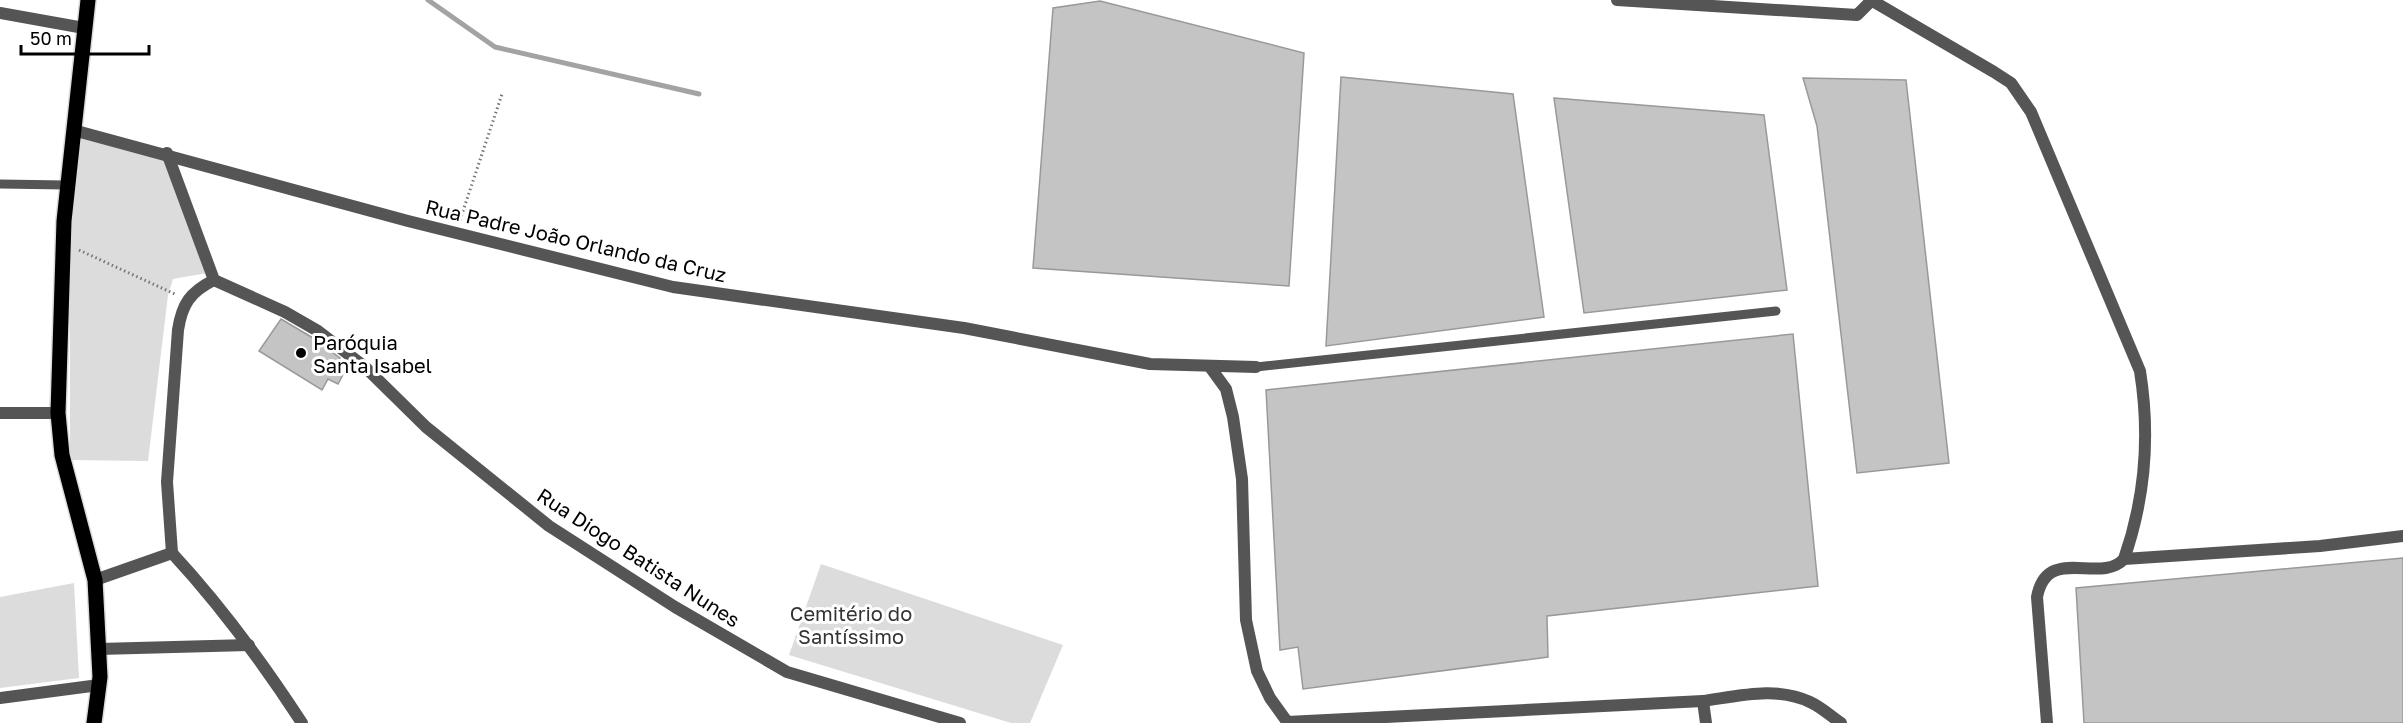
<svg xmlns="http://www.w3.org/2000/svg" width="2403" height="723" viewBox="0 0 2403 723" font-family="'Golos Text',sans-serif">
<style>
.green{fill:#dcdcdc}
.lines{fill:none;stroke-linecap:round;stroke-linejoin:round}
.stream{stroke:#a3a3a3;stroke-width:5}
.building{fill:#c4c4c4;stroke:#999;stroke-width:1.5}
.primary-casing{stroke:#dbdbdb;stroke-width:18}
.path{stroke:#777;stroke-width:3;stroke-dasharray:1.5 3;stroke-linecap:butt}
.lane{stroke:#555;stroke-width:9}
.street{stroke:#555;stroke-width:12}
.primary{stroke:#000;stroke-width:15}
.poi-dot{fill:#000;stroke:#fff;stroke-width:2}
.labels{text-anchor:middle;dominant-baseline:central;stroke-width:6;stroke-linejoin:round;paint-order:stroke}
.street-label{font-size:20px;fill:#000;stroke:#fff}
.poi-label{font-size:20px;fill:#000;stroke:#fff;text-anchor:start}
.park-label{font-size:20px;fill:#333;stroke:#fff}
</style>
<rect width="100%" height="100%" fill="#fff"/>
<g class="green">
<polygon points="79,136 166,154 207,273 173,279 168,295 148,461 70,460 70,251"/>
<polygon points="821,564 1063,645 1030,723 1011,723 789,655"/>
<polygon points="74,583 79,678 0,688 0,597"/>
</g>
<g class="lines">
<polyline class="stream" points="428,0 495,47 699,94"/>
</g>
<g class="building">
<polygon points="1100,1 1304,53 1289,286 1033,268 1053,8"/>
<polygon points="1341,77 1513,94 1544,317 1326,346"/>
<polygon points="1803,78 1906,80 1949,463 1857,473 1817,126"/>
<polygon points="1554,98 1764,115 1787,290 1584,313"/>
<polygon points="281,319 313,338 340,358 338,362 347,367 338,384 328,379 322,390 259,351"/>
<polygon points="1793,334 1818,586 1547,616 1548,657 1303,689 1298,647 1280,650 1266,390"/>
<polygon points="2403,558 2403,723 2084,723 2076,588"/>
</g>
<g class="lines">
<defs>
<polyline id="primary" points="88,0 64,221 58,413 62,455 95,580 100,677 94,723"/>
</defs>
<use href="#primary" class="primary-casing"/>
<g class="path">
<polyline points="460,220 502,94"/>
<polyline points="79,250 177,295"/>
</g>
<g class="lane">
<polyline points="0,184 66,185"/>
<polyline points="1256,367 1776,311"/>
</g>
<g class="street">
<polyline points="1617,0 1857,15 1872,0"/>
<path d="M 1871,0 L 1994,72 L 2011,83 L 2031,112 L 2140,371 C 2150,434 2145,499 2124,559 C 2100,585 2047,544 2037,597 L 2047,723"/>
<polyline points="0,13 84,28"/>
<polyline points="73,130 408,221 673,287 964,328 1150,364 1256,367"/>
<polyline points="167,153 214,280 285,312 318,331 365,367 426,427 549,526 675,607 787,672 960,723"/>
<polyline points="1210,367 1226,389 1233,417 1242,479 1246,620 1257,671 1270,698 1288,723"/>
<polyline points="0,413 58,413"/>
<path d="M 172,553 L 167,482 L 178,330 C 182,304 190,292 214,280"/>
<path d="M 172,553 C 221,606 263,663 302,723"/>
<polyline points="2124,559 2320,546 2403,536"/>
<polyline points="95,580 172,553"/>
<polyline points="99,649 249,645"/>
<polyline points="0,698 99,685"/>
<polyline points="1287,722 1703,701"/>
<path d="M 1706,723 L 1703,701 C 1739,696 1777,686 1810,702 C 1821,707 1831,716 1841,723"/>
</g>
<use href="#primary" class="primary"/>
</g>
<circle class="poi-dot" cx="301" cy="353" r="6"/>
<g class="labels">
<g class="street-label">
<text transform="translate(576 240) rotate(13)">Rua Padre João Orlando da Cruz</text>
<text transform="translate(639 557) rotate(33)">Rua Diogo Batista Nunes</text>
</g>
<g class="poi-label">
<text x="313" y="342">Paróquia<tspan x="313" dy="23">Santa Isabel</tspan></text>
</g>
<g class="park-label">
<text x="851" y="613">Cemitério do<tspan x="851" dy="23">Santíssimo</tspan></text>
</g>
</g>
<path d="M21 45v9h128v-9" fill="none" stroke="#000000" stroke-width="3"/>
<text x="30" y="45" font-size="18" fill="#000000" stroke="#ffffff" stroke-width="4.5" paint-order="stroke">50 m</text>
</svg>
